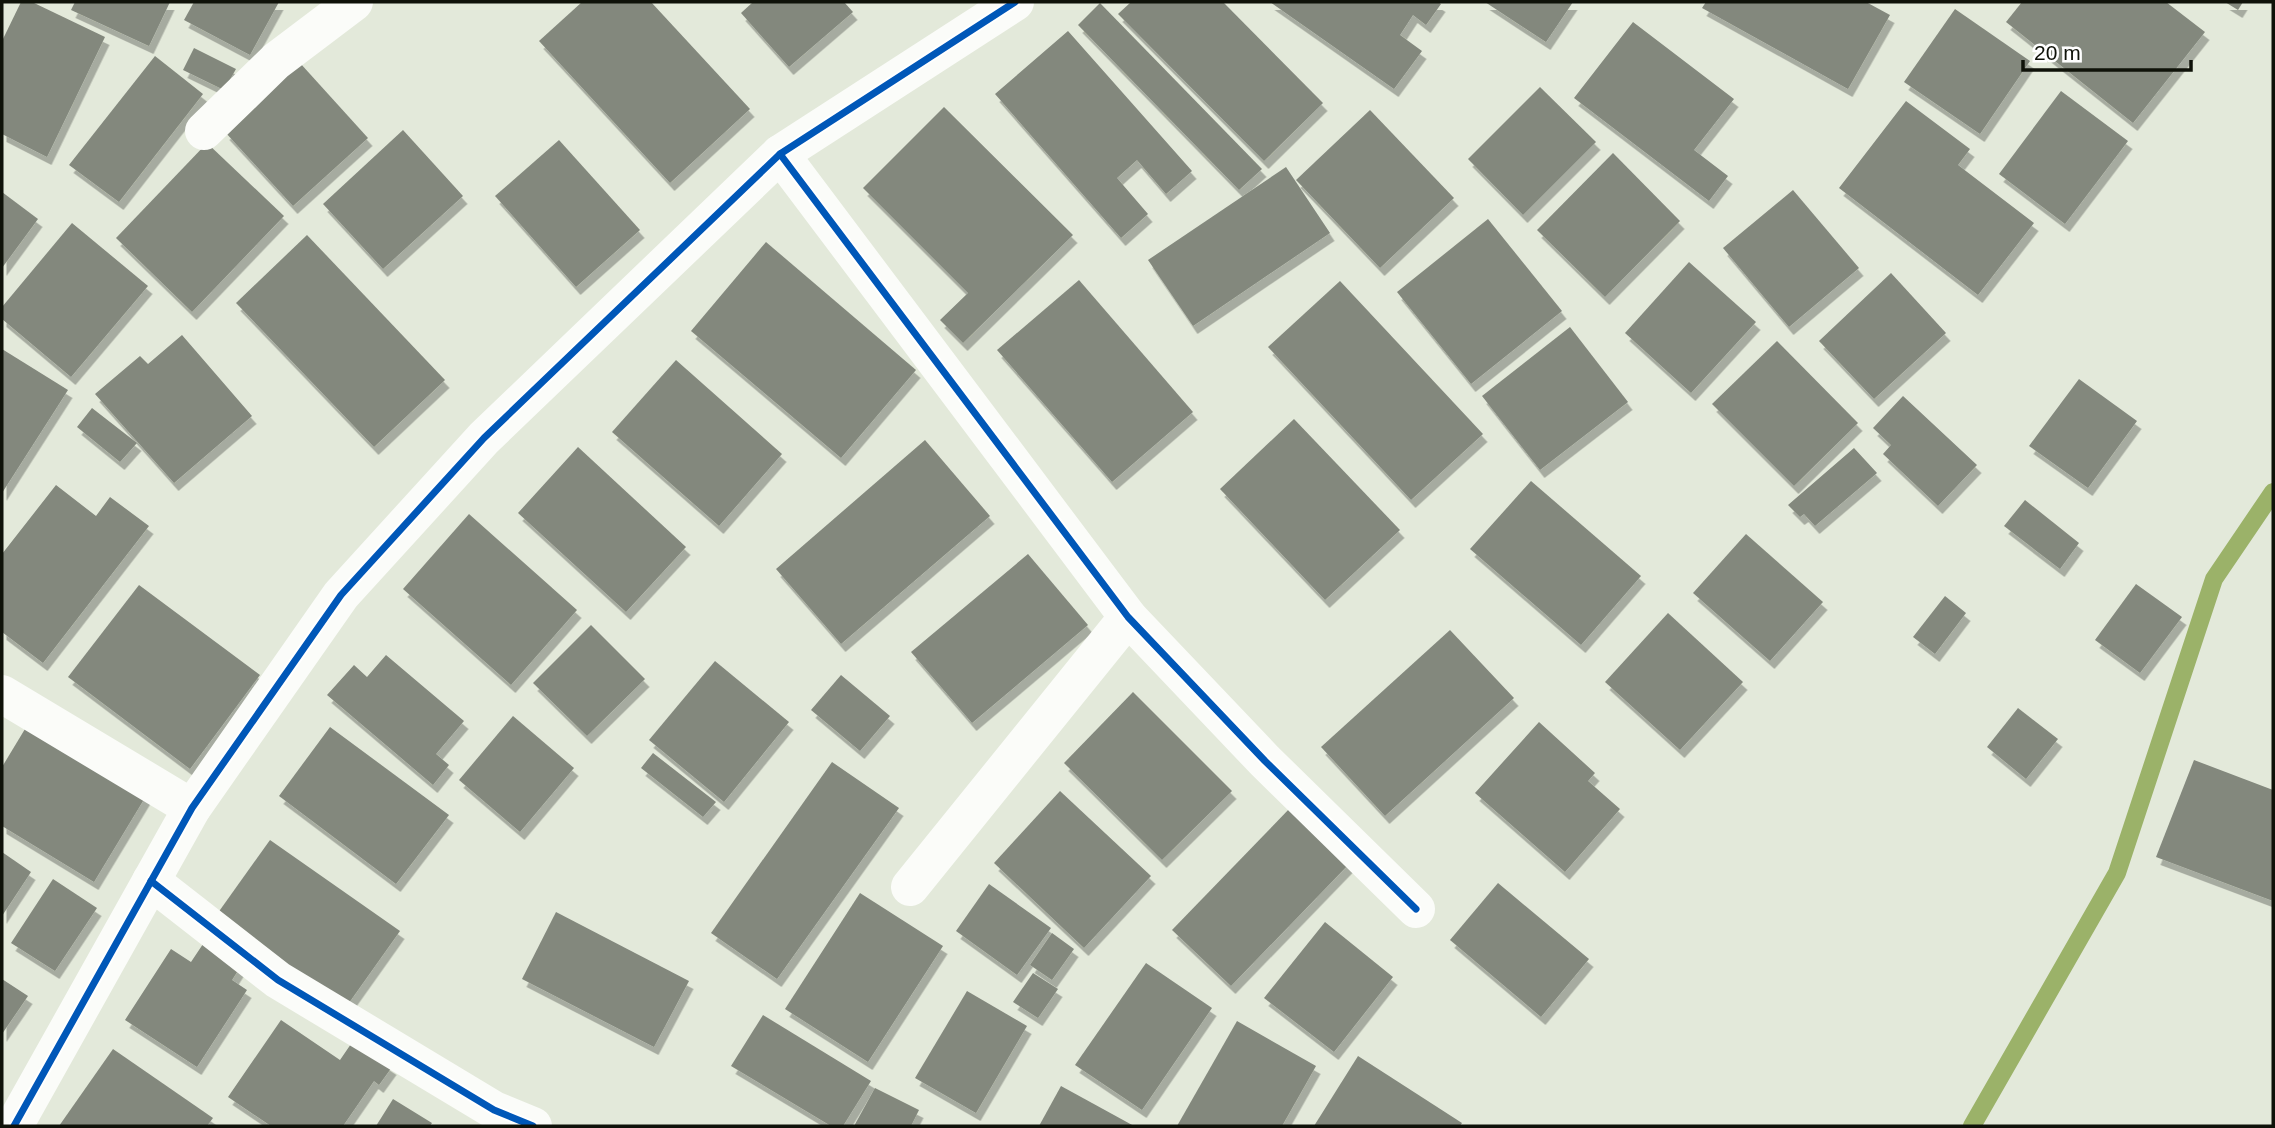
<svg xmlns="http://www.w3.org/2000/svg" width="2275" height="1128" viewBox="0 0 2275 1128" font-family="Helvetica,sans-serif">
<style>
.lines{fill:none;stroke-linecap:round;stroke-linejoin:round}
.stream{stroke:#9bb269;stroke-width:18}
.building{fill:#83887d;filter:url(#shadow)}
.minor{stroke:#fbfcf9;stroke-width:38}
.cycleway-casing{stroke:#fff;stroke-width:11}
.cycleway{stroke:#0057b8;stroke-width:7}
</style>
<defs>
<filter id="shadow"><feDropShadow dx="4.5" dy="8" stdDeviation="0" flood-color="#0004"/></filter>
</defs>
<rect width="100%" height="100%" fill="#e3e9da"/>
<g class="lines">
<polyline class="stream" points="1972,1126 2117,873 2214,579 2273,492"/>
</g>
<g class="building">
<polygon points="21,2 32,2 105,37 47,157 2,134 2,41"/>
<polygon points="75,2 170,2 149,46 71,10"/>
<polygon points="194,2 279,2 250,55 184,20"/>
<polygon points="582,2 651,2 750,109 670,183 539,41"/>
<polygon points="753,2 844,2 853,12 789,67 741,13"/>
<polygon points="1131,2 1223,2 1323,103 1264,161 1118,14"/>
<polygon points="1270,2 1438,2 1441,4 1426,25 1413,15 1400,35 1422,51 1394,89"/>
<polygon points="1485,2 1573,2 1546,42"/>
<polygon points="1706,2 1866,2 1890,15 1848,89 1702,8"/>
<polygon points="2022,2 2166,2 2205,32 2133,123 2006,22"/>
<polygon points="2225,2 2243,2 2238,10"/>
<polygon points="1100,3 1262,169 1239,190 1078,25"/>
<polygon points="1955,9 2030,61 1980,134 1904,82"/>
<polygon points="1633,22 1734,99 1694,150 1728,176 1709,201 1574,98"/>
<polygon points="1068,31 1192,171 1166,194 1137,160 1117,178 1148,214 1121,238 995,94"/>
<polygon points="194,48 236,69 224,90 183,70"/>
<polygon points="155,56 203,94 119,202 69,165"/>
<polygon points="300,63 368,138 293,206 225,132"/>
<polygon points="1540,87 1596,142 1523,215 1468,159"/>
<polygon points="2061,91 2128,141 2065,224 1999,174"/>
<polygon points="1906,101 1970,149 1958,165 2034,223 1978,295 1839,188"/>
<polygon points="944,107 1073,235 963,343 940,320 968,293 863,188"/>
<polygon points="1370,110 1454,198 1380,268 1296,180"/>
<polygon points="403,130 463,196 383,269 323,204"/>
<polygon points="559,140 640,230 576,287 495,196"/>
<polygon points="207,143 284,216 192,312 116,238"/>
<polygon points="1613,153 1680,221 1605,297 1537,230"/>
<polygon points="1286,167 1330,233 1193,326 1148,260"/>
<polygon points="1793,190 1859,268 1789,327 1723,248"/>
<polygon points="2,192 38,219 2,268"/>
<polygon points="1488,219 1562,311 1471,384 1397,292"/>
<polygon points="72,223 148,286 71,377 2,319 2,307"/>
<polygon points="307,235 445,380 374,447 236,303"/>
<polygon points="766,242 916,370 841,458 691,331"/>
<polygon points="1689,262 1756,322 1691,393 1625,333"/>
<polygon points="1891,273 1946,333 1874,399 1819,341"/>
<polygon points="1079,280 1193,412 1112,482 997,350"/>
<polygon points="1340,281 1483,434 1411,500 1268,347"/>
<polygon points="1570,327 1628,402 1540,470 1482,396"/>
<polygon points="182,335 252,416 174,483 95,394 140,356 148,364"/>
<polygon points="1777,341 1858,423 1794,486 1712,404"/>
<polygon points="2,349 68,390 2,493"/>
<polygon points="676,360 782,454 719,526 612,432"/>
<polygon points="2079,379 2137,421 2088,488 2029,446"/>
<polygon points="1903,396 1977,465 1938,506 1883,454 1891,445 1873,428"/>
<polygon points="92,408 137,443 120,462 77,427"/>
<polygon points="1294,419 1400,530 1325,600 1220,489"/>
<polygon points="925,440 990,516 841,644 776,569"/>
<polygon points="578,447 686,547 626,612 518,513"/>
<polygon points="1854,448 1877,473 1815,526 1804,514 1800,517 1788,505"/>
<polygon points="1531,481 1641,576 1581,645 1470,549"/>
<polygon points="56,485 96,516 110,497 149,526 43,663 2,632 2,554"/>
<polygon points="2025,500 2079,543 2060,569 2004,526"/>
<polygon points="469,514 577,610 511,685 403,589"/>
<polygon points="1746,534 1823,602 1770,661 1693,593"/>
<polygon points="1028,554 1088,625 972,723 911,652"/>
<polygon points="2136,584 2182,617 2140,673 2095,640"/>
<polygon points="139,585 260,675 190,769 68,677"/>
<polygon points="1945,596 1966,613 1935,654 1913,637"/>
<polygon points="1668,613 1743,682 1680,750 1605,682"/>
<polygon points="591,625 645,679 587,736 533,683"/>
<polygon points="1450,630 1514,698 1385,816 1321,747"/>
<polygon points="386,655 464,721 436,754 449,765 433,785 327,695 354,665 367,677"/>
<polygon points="715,661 789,722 724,802 649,740"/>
<polygon points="841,675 890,716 860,751 811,710"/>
<polygon points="1133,692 1232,791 1162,860 1064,763"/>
<polygon points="2018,708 2058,739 2026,779 1987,747"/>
<polygon points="513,716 574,768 520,832 459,780"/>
<polygon points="1539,722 1595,773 1588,781 1620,809 1565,872 1475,793"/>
<polygon points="28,724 146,796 94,882 2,826 2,767"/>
<polygon points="330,727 449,815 396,884 279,796"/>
<polygon points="653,753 716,802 703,817 641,768"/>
<polygon points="2194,760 2273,790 2273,901 2156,857"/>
<polygon points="832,762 899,808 777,979 711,933"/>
<polygon points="1060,791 1151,876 1084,948 994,863"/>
<polygon points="1291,807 1350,863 1231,986 1172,930"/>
<polygon points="270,840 400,931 346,1007 215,917"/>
<polygon points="2,852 31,872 2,916"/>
<polygon points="53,879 97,908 55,971 11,943"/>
<polygon points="1498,883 1589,959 1541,1017 1450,940"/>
<polygon points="989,884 1051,928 1017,975 956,931"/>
<polygon points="860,893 943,946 868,1062 785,1009"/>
<polygon points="556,912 689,981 654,1047 522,979"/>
<polygon points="1325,922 1393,977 1334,1052 1264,998"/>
<polygon points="1052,933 1074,949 1052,980 1030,965"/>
<polygon points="209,935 246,958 232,980 247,990 197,1067 125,1020 171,949 191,962"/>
<polygon points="1146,963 1212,1008 1142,1110 1075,1065"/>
<polygon points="1033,973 1058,989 1038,1018 1013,1002"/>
<polygon points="2,979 28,996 2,1034"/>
<polygon points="967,991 1027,1026 976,1113 915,1078"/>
<polygon points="763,1015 871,1081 843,1126 831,1126 731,1066"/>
<polygon points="281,1020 340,1060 353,1041 392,1067 379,1085 374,1081 343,1126 271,1126 228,1097"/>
<polygon points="1237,1021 1316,1066 1282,1126 1177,1126"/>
<polygon points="113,1049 213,1118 207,1126 59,1126"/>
<polygon points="1358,1056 1462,1123 1460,1126 1314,1126"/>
<polygon points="1061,1086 1134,1126 1039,1126"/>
<polygon points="875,1088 919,1110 911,1126 854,1126"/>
<polygon points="393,1099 432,1123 430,1126 376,1126"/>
</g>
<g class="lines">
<g class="minor">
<polyline points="204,131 276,61 354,2"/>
<polyline points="780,154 1128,617 1265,761 1416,909"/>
<polyline points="2,694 192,808"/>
<polyline points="151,881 278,980 494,1110 533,1126"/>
<polyline points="910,887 1128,617"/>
<polyline points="14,1126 192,808 341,595 484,438 780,154 1015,2"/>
</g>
<defs>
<g id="cycleway">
<polyline points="780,154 1128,617 1265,761 1416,909"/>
<polyline points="151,881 278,980 494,1110 533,1126"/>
<polyline points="14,1126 192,808 341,595 484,438 780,154 1015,2"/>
</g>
</defs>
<use href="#cycleway" class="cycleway-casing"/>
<use href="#cycleway" class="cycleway"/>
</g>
<rect width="2275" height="1128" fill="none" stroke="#0f1209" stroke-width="7"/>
<path d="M2023 60v10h168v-10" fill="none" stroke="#0f1209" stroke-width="3.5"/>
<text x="2034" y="60" font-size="21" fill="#0f1209" stroke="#ffffff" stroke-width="5" paint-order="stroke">20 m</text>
</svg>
